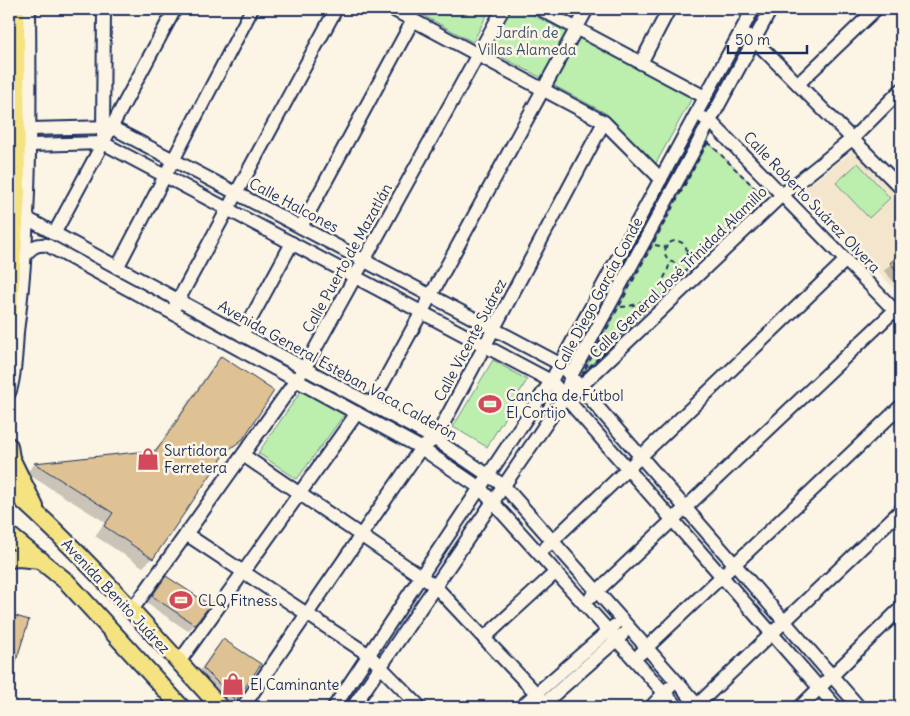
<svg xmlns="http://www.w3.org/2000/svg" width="910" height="716" viewBox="0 0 910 716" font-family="Delius,sans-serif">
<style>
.built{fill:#f3e6cc}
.green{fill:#bceeae;stroke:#6c8e86}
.shadow{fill:#0003}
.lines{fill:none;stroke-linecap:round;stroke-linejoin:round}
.stream{stroke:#5d87b1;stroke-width:3}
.building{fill:#dec293;stroke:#1b2f5e}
.minor-casing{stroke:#1b2f5e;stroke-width:16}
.major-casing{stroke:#1b2f5e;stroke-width:20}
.path{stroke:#1b2f5e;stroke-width:2;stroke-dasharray:5 4;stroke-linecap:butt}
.minor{stroke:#fcf5e5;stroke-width:12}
.major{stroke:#f5e382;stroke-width:16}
.labels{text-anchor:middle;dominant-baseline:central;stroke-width:5;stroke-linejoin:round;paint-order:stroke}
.park-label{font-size:15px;fill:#3b556e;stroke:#fcf5e5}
.street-label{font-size:15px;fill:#1b2f5e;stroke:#fcf5e5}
.poi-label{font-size:15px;fill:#1b2f5e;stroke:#fcf5e5;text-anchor:start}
</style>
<rect width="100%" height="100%" fill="#fcf5e5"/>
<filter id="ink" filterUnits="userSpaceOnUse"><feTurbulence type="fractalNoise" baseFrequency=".02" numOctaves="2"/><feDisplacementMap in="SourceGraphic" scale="10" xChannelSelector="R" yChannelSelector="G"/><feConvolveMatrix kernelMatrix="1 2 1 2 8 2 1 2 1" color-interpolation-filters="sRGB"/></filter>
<g filter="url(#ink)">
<polygon class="built" points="853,151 901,200 901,296 800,192"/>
<g class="green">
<polygon points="411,9 490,9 473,42"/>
<polygon points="510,9 521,9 566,32 542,78 488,50"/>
<polygon points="578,37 692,98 655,165 607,114 553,85"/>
<polygon points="708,142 762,195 583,373"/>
<polygon points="858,163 890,198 869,218 836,183"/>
<polygon points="493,360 527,380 487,447 453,427"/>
<polygon points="301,391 344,415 297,479 258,453"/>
</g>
<g class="shadow">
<polygon points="901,254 901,275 894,282 884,271"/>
<polygon points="221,358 242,438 222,455 152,558 143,567 95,536 105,522 26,473 35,464 154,452 212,367"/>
<polygon points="167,577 195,624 188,631 146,603"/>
<polygon points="9,615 27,621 9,676"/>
<polygon points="223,640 259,665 235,700 228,707 195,677 214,650"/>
</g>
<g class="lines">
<polyline class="stream" points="9,703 17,707"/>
</g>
<g class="building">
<polygon points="901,252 901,275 890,263"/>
<polygon points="221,356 274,391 243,439 227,451 153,559 104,526 113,513 34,463 157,450"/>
<polygon points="166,576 210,605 195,625 152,596"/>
<polygon points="9,614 29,620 11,677 9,677"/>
<polygon points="223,639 261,664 236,701 203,668"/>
</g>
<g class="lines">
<defs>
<g id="minor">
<polyline points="392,9 604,122 661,179"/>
<polyline points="540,9 705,97"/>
<polyline points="747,35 754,40 901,188"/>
<polyline points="641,63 669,9"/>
<polyline points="798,84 876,9"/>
<polyline points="704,118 710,121 901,317"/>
<polyline points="30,129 111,127 560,364 859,707"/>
<polyline points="103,135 104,9"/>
<polyline points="30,145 103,143 551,381 836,707"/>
<polyline points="28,219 435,439 504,486 699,707"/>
<polyline points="301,227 413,20"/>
<polyline points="54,234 175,9"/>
<path d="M 25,255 C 32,247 36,244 47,245 L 421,448 L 480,488 L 677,707"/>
<polyline points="117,268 252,9"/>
<polyline points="174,308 336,9"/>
<polyline points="242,335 292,243"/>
<polyline points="574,391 580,387 782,195 852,139 901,90"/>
<path d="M 9,393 C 15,380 16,348 17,332 C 31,225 30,117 29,9"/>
<polyline points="371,405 587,9"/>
<polyline points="243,455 435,586 549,707"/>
<polyline points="186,534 369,655 420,707"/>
<polyline points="546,547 846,260"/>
<polyline points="591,597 895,310"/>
<polyline points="132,610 304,369 503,9"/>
<polyline points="484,638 556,572"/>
<polyline points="640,654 901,406"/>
<polyline points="179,662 357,413"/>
<polyline points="243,707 421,448 435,439 604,122"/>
<polyline points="334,707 551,381 753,9"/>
<polyline points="353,707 565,396 571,376 771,9"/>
<polyline points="521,707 614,626"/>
<polyline points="540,707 622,635"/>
<polyline points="651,707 669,688"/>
<polyline points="695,707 901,510"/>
<polyline points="800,707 901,608"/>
</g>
<g id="major">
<polyline points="9,312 17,195 16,9"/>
<polyline points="9,446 11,458 35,507"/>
<path d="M 9,488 C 85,555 152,633 220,707"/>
<polyline points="9,535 67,582 181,707"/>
<polyline points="9,559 18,558 41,560"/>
</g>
</defs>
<use href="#minor" class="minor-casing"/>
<use href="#major" class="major-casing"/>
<g class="path">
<polygon points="708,142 762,195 583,373"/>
<circle cx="676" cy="252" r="11"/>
<polyline points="655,245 665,247"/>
<polyline points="687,254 699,257"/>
<path d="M 621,307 C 647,306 664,286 670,262"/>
</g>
<use href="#minor" class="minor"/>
<use href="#major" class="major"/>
</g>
</g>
<defs>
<symbol id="stadium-bare" viewBox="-9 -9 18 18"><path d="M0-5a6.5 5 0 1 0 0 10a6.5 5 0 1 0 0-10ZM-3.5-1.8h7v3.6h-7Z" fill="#d1495b" stroke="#fcf5e5" stroke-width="2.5" paint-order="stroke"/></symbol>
<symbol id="shop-bare" viewBox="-9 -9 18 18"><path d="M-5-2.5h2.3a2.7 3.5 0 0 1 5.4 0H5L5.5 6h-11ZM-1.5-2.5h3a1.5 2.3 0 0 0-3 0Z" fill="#d1495b" stroke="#fcf5e5" stroke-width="2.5" paint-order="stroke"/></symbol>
</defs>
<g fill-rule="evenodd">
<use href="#stadium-bare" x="474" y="388" width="32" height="32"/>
<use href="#shop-bare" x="132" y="443" width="32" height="32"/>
<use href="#stadium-bare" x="165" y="584" width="32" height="32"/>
<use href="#shop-bare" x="217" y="668" width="32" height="32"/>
</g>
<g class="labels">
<g class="park-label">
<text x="527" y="32">Jardín de<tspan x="527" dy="17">Villas Alameda</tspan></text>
</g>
<g class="street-label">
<text transform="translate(812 202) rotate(46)">Calle Roberto Suárez Olvera</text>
<text transform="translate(294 205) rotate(28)">Calle Halcones</text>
<text transform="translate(347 258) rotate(-61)">Calle Puerto de Mazatlán</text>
<text transform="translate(678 272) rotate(-44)">Calle General José Trinidad Alamillo</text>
<text transform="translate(598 294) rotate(-62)">Calle Diego García Conde</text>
<text transform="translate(470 340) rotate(-62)">Calle Vicente Suárez</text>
<text transform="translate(338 370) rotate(29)">Avenida General Esteban Vaca Calderón</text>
<text transform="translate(116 596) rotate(47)">Avenida Benito Juárez</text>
</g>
<g class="poi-label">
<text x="506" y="395">Cancha de Fútbol<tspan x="506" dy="17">El Cortijo</tspan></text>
<text x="164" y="450">Surtidora<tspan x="164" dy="17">Ferretera</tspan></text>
<text x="198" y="600">CLQ Fitness</text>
<text x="250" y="684">El Caminante</text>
</g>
</g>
<rect width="910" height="716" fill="none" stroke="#fcf5e5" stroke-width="30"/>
<rect x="15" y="15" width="880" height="686" fill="none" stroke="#1b2f5e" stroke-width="2" filter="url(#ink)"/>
<path d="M728 45v8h79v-8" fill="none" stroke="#1b2f5e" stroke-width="2.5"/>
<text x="735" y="45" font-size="15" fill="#1b2f5e" stroke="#fcf5e5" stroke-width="4" paint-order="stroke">50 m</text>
</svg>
